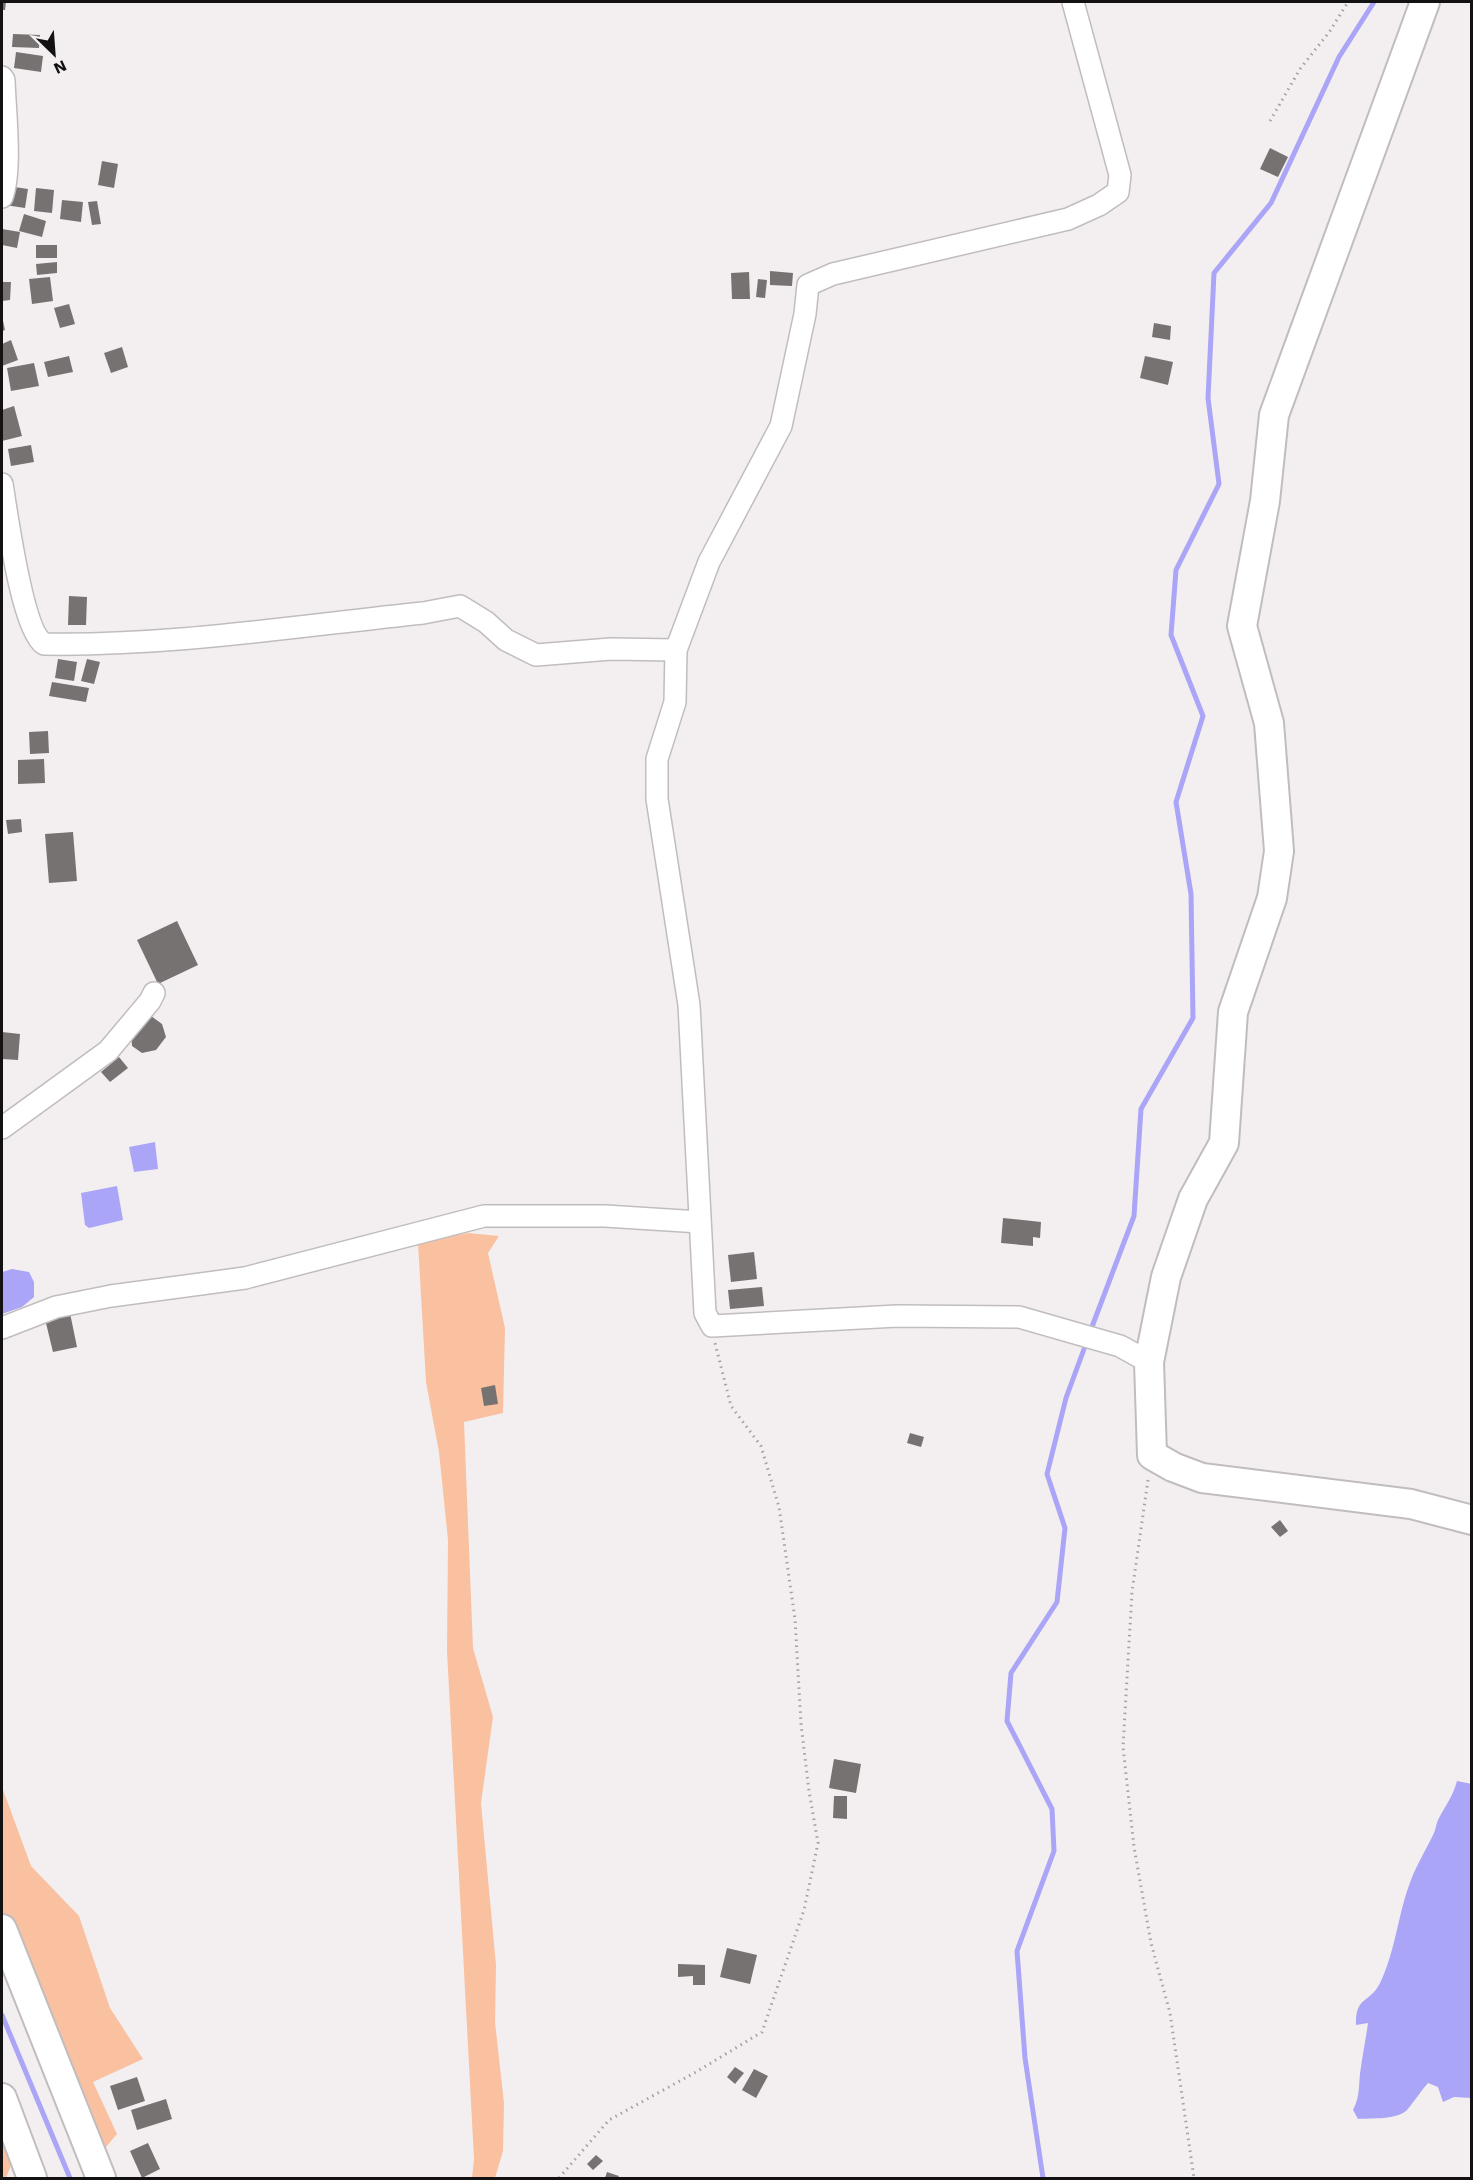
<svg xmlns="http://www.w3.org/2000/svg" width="1473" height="2180" viewBox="0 0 1473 2180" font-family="'Work Sans',sans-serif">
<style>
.green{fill:#fac1a0}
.water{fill:#aaa5f6}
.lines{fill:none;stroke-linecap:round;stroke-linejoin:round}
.stream{stroke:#aaa5f6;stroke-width:5}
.building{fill:#777272}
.street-casing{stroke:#c1bdbf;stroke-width:24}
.secondary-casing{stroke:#c1bdbf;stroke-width:32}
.path{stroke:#a4a1a2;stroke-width:3;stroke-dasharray:1.5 4.5;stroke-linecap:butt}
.street{stroke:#fff;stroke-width:21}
.secondary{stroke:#fff;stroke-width:28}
</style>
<rect width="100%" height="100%" fill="#f3eff1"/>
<g class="green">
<polygon points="468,1233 499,1236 488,1253 505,1328 503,1413 464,1422 473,1648 493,1717 481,1803 496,1965 495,2022 504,2103 503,2151 495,2178 472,2178 474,2159 447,1651 448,1540 439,1452 426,1382 418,1243"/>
<polygon points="2,1787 31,1866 79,1916 110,2008 143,2059 93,2082 117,2134 101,2153 2,1910"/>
<polygon points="2,2127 14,2158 6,2178 2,2178"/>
</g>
<g class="water">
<polygon points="155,1142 158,1169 134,1172 129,1147"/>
<polygon points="117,1186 123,1220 89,1228 85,1225 81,1193"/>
<polygon points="12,1269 29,1272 34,1282 34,1297 22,1307 2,1314 2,1272"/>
<path d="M 1457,1781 L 1472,1784 L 1471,2098 L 1454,2097 L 1443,2102 L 1438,2087 L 1428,2083 C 1421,2091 1413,2103 1407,2110 C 1397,2120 1371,2118 1358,2119 L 1353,2110 C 1361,2095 1358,2083 1361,2067 C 1363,2052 1366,2038 1368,2023 L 1356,2025 C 1355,1995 1371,2004 1381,1981 C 1396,1949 1398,1913 1411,1880 C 1417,1864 1426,1850 1433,1835 C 1436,1830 1436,1823 1439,1818 C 1446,1805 1453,1796 1457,1781 Z"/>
</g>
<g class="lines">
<g class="stream">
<polyline points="1090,1332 1134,1216 1141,1109 1193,1018 1191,894 1176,802 1203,716 1171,635 1176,570 1219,484 1208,398 1214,273 1271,203 1339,57 1374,2"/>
<polyline points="2,2015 70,2178"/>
<polyline points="1043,2178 1025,2058 1017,1951 1054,1851 1052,1809 1007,1721 1011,1673 1057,1602 1065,1528 1047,1474 1066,1398 1087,1341"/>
</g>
</g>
<g class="building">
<polygon points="2,2 6,2 5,10 2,10"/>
<polygon points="13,34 40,35 39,48 12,47"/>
<polygon points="16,52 43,56 41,72 14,68"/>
<polygon points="1270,148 1288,157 1278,177 1260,169"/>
<polygon points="102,161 118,164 114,188 98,185"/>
<polygon points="8,186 28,189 25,208 5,205"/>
<polygon points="36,188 54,190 52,213 34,211"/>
<polygon points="62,200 83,202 81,222 60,219"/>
<polygon points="97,201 101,224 92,225 88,202"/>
<polygon points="24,214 46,221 42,237 19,231"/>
<polygon points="2,229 20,232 17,248 2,245"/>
<rect x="36" y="245" width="21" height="13"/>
<polygon points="57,262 57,273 37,275 36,264"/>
<polygon points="770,271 793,273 792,286 770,285"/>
<polygon points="749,272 750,299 732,299 731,273"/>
<polygon points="50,277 53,301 32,304 29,279"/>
<polygon points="758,279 767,280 765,298 756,297"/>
<polygon points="2,282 11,282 10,300 2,301"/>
<polygon points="69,304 75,324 60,328 54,308"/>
<polygon points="2,316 5,330 2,331"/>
<polygon points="1154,323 1171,326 1170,340 1152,337"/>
<polygon points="11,340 18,360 2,366 2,344"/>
<polygon points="122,347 128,367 111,373 104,353"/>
<polygon points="69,356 73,372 48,377 44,362"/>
<polygon points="1145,356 1173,362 1168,385 1140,378"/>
<polygon points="34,363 39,386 11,391 7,368"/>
<polygon points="14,406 22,436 2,441 2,410"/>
<polygon points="31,445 34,462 11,466 8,449"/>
<polygon points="69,596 87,597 86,625 68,625"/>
<polygon points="58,659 77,662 74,681 55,678"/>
<polygon points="87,659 100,662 94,684 81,681"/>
<polygon points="52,682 89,688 86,702 49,696"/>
<polygon points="48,731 49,753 30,754 29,732"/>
<polygon points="44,759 45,783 18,784 18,760"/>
<polygon points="21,819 22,832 8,834 6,820"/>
<polygon points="73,832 77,881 49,883 45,834"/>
<polygon points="177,921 198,965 158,984 137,940"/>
<polygon points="151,1016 162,1024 166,1037 156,1050 142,1053 132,1046 131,1029"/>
<polygon points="2,1032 20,1034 18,1060 2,1059"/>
<polygon points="119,1057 128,1068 110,1082 101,1072"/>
<polygon points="1003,1218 1041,1222 1040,1238 1033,1237 1033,1246 1001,1243"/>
<polygon points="754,1252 757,1279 731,1282 728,1255"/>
<polygon points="762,1287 764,1306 730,1309 728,1290"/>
<polygon points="70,1313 77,1347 53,1352 45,1319"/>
<polygon points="495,1385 498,1404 484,1406 481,1388"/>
<polygon points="910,1433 924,1437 921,1447 907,1443"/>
<polygon points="1280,1520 1288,1531 1280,1537 1271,1527"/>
<polygon points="834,1759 861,1764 856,1793 829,1788"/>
<polygon points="834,1796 847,1796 847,1819 833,1818"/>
<polygon points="727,1948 757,1955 750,1984 720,1977"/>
<polygon points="678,1964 705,1965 705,1985 693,1985 693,1976 678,1977"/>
<polygon points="735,2067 744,2073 735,2084 727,2077"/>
<polygon points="754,2069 768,2076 756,2098 742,2090"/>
<polygon points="137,2077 145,2101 118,2110 110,2086"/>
<polygon points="166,2099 172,2119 137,2130 131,2110"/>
<polygon points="148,2143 160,2169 142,2178 130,2151"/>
<polygon points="596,2155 603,2161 593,2170 587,2164"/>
<polygon points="607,2172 619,2176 618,2178 605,2178"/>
</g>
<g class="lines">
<defs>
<g id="street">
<polyline points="1073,2 1120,175 1118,192 1099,205 1068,219 833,274 808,285 805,314 781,426 709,562 676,650 675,702 657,759 657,799 689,1005 705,1313 712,1326 897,1316 1019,1317 1120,1346 1149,1362"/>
<path d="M 2,77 L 4,80 C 5,111 12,170 2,197"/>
<path d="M 2,484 C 7,514 22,630 44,644 C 171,646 297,626 423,613 L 460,606 L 486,622 L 506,640 L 536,655 L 611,649 L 676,650"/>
<polyline points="2,1128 108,1051 150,1001 154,993"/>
<polyline points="2,1328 56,1307 111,1296 245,1278 484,1216 605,1216 700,1222"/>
</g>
<g id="secondary">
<polyline points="1425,2 1274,415 1265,501 1242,626 1269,723 1279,851 1272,898 1233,1012 1224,1143 1193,1199 1166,1277 1149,1362 1152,1455 1173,1467 1202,1478 1411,1504 1472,1520"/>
<polyline points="2,1929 101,2178"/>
<polyline points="2,2098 32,2178"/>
</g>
</defs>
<use href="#street" class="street-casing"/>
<use href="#secondary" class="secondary-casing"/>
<g class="path">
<polyline points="1270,121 1300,69 1330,31 1348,2"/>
<polyline points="1148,1480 1132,1592 1123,1747 1134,1847 1151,1943 1170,2013 1194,2178"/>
<polyline points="559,2178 609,2120 696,2072 762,2032 804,1910 818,1843 809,1791 801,1724 795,1619 779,1507 761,1446 731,1406 715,1343"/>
</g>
<use href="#street" class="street"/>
<use href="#secondary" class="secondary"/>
</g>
<rect width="1473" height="2180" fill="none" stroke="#131112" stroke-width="6"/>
<g transform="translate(54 54) rotate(155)" stroke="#f3eff1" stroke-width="4.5" paint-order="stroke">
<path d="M0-4.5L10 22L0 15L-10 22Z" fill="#131112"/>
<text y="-9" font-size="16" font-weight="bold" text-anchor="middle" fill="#131112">N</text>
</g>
</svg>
